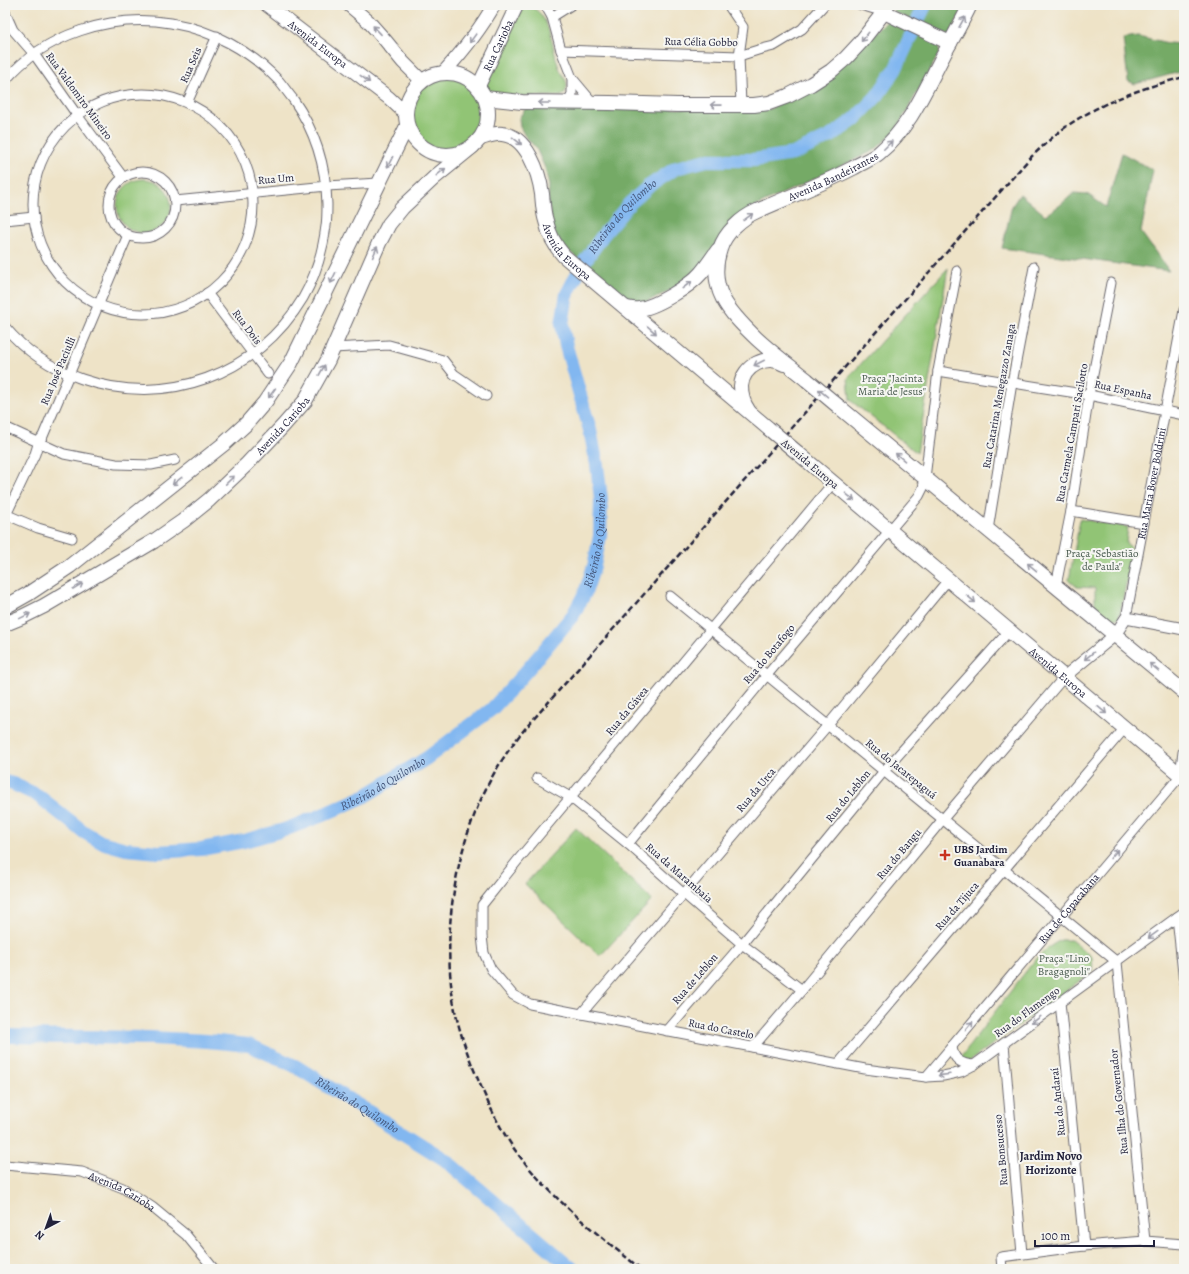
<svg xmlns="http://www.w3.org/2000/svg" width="1189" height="1274" viewBox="0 0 1189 1274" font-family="Alegreya,serif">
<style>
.green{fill:#91c475;stroke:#5a7358}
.forest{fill:#74aa66;stroke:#4b6650}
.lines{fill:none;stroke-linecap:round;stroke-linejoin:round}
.river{stroke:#82b7f0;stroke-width:14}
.minor-casing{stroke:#69666c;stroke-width:11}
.tertiary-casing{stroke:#69666c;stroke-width:13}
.secondary-casing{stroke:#69666c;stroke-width:15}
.primary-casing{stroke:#69666c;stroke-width:16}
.minor{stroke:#fff;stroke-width:9}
.tertiary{stroke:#fff;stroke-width:11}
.secondary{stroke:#fff;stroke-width:13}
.primary{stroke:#fff;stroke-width:14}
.rail{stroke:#22223b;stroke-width:2.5;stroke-dasharray:6 3;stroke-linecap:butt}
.primary-bridge-casing{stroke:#69666c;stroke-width:16;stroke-linecap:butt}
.primary-bridge{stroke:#fff;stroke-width:14}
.oneway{stroke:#9c9ca7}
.poi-dot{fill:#c8321e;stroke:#f6f6f2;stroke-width:1.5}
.labels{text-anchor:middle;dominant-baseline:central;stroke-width:4;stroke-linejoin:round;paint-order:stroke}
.street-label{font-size:11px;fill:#22223b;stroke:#f6f6f2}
.park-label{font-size:11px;fill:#495b4f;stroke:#f6f6f2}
.poi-label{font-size:11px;font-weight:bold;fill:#22223b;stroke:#f6f6f2;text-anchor:start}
.water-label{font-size:12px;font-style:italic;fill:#44567a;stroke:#f6f6f2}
.neighbourhood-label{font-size:12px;font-weight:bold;fill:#22223b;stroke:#f6f6f2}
</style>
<rect width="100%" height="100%" fill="#f6f6f2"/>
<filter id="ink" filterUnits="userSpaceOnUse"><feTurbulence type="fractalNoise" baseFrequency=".025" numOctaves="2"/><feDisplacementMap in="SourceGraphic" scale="8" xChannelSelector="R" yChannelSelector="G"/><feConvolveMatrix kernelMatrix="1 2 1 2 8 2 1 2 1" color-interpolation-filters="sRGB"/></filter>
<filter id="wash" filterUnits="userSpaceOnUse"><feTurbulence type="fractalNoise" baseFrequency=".012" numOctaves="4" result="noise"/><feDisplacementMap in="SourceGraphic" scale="16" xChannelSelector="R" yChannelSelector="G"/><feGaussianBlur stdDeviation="0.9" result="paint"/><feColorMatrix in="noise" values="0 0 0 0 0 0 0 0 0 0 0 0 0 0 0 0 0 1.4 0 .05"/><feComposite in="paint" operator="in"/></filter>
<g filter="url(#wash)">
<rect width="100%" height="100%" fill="#eee3c7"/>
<g class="green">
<path d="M 525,7 C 549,5 552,48 558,65 C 560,72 566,78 567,85 C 567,89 565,93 562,96 L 494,96 C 489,93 486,91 485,84 L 522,9 Z"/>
<circle cx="446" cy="113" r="38"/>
<circle cx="144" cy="206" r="27"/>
<polygon points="948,268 917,453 850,400 848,378"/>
<polygon points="1080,519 1128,527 1126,543 1133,549 1119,618 1109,619 1095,609 1095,588 1077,587 1069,580"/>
<polygon points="576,828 652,900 600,956 525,884"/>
<path d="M 1061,940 L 1071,940 L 1092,957 L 1093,971 L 967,1063 L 961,1057 C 980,1032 998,1007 1017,983 C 1030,966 1042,949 1061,940 Z"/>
</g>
<g class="forest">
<polygon points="893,5 965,5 949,36 895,13 892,7"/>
<polygon points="887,21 931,40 938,46 940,52 896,130 875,150 752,208 703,264 673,289 642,304 630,303 613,289 562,245 554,233 548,202 549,186 545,168 536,148 525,136 520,127 519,118 525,109 531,108 770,109 878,30"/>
<polygon points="1138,36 1168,43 1184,44 1184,71 1135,84 1128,81 1123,38"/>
<polygon points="1122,153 1153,170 1141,232 1169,271 1002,248 1012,206 1020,194 1045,215 1059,206 1074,193 1087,194 1106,207"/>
</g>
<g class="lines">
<g class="river">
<path id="s1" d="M 5,782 L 13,784 L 37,795 L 84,832 L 101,842 L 126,849 L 159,852 L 201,849 L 244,841 L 284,830 L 320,816 L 363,797 L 427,758 L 492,709 L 528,669 L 573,615 L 585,593 L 594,566 L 600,536 L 601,499 L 597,465 L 590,430 L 566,346 L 562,324 L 567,294 L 582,265 L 603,235 L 629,204 L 649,186 L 676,168 L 707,160 L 754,160 L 793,154 L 831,136 L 855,119 L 877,96 L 895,70 L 925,5"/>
<path id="s2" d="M 5,1036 L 152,1038 L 207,1041 L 249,1045 L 295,1066 L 444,1159 L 573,1269"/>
</g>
</g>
</g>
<g filter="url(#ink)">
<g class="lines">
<defs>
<g id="minor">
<polyline points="545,5 552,17 561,50 572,78 593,103"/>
<polyline points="728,5 743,27 739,56 741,105"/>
<polyline points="861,5 884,12"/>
<polyline points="5,12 13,30 34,54 77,115 123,177"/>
<polyline points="552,17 571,5"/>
<polyline points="561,50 739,56 758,50 774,46 802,29 824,5"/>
<path d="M 5,81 C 44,34 112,13 171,23 C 212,30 251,51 279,81 C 284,87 288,93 293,99 C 314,129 326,166 327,204 C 327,211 327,219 326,226 C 323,250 315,277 303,298 C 257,375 166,408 82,379 C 53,369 25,351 5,327"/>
<circle cx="143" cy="204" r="110"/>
<polyline points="187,103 217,36"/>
<polyline points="567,103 572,94 572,78"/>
<circle cx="142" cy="205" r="33"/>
<polyline points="175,201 327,186 379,183"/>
<polyline points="5,220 34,217"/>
<polyline points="207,293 268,374"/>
<polyline points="333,348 389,345 443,360 454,374 486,396"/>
<polyline points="938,371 1089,395 1184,415"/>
<polyline points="5,427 64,454 116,464 151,465 175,460"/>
<polyline points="833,483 518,860 482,905 482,936 484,953 491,969 513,995 530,1004 865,1069 926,1077 943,1076 953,1074 961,1072 974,1065 1184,912"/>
<polyline points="1071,511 1144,523"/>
<polyline points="5,514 38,528 72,538"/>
<polyline points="6,515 35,454 39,441 43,436 128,235"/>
<polyline points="988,530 1012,383 1034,267"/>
<polyline points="1056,586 1071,511 1089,395 1111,283"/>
<polyline points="670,596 1117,962 1145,1241"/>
<path id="s3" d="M 1126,618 L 1184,310"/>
<polyline points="537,778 570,797 628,844 684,894 742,944 802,990"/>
<polyline points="628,844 767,675 919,496 923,488 925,478 938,371 957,271"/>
<polyline points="1177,917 1184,983"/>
<polyline points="1060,1002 1084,1246"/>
<polyline points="581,1014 828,725 948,580"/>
<polyline points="667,1031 742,944 884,771 1009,631"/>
<polyline points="1004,1044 1022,1254"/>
<path d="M 952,1046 C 953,1060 961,1064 974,1065"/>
<polyline points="753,1047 802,990 943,819 1064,677"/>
<polyline points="838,1064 1125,728"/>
<path id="s4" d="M 926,1077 L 1181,775"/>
<path id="s5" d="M 5,1165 L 82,1172 L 123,1188 L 152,1207 L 186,1235 L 214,1269"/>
<polyline points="1002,1269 1001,1257 1084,1246 1145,1241 1184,1244"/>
</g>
<g id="tertiary">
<polyline points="1064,677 1115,635 1126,618 1184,629"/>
<polyline points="1181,775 1184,752"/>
</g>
<g id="secondary">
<path id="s6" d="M 267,5 L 389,98 L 405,113"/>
<polyline points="349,5 368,21 385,40 403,62 421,80"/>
<path d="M 444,72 C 463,51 480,30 494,5"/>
<path id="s7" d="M 478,87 L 517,5"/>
</g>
<g id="primary">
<polyline points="884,12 950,43"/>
<circle cx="447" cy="114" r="41"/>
<polyline points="485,98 522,102 610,103 677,105 754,105 769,103 788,96 811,84 831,71 846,58 860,43 884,12 887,5"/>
<path id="s8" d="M 481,138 C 488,136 495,133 502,134 C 527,136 539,173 542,194 C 543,203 543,212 546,221 C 549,235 555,246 564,256 L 768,428"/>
<path d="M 627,308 C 631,309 635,310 639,309 C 656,307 690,286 701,273 C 707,266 712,258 718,250"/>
<path id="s9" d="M 807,380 C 790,366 772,353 756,338 C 729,312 707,289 720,249 C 725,233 741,218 757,211 C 789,197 822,184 853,168 C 861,163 872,159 879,153 C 910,127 925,90 943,56 C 952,39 962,22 970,5"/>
<polyline points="838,406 1184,692"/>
<path d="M 748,410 C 743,403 741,395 741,386 C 743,365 767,354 784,364"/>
<path id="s10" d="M 799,454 L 1184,778"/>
<polyline points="5,607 28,594 70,566 225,443 246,424 265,402 291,363 407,126"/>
<path id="s11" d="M 5,624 L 22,617 L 44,606 L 154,541 L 183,521 L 209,500 L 247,464 L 283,426 L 305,401 L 328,360 L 379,243 L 389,224 L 402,208 L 435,177 L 473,146"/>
</g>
</defs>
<use href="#minor" class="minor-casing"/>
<use href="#tertiary" class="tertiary-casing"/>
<use href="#secondary" class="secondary-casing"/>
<use href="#primary" class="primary-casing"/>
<use href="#minor" class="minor"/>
<use href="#tertiary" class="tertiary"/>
<use href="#secondary" class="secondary"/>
<use href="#primary" class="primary"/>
<path class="rail" d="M 641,1269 C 597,1234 552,1199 518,1154 C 502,1133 490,1108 480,1084 C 469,1059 459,1032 454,1005 C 439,921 460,817 511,747 C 517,738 524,730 531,722 L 1030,158 C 1043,146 1055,134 1070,124 C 1104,101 1145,87 1184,77"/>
<defs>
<g id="primary-bridge">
<polyline points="807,380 838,406"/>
<polyline points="768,428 799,454"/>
</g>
</defs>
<use href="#primary-bridge" class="primary-bridge-casing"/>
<use href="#primary-bridge" class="primary-bridge"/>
</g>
<defs><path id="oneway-shaft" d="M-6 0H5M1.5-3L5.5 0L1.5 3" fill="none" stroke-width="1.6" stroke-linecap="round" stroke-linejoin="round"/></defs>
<g class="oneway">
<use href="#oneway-shaft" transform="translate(962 22) rotate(-61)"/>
<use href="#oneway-shaft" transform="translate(377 30) rotate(-133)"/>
<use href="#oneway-shaft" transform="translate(865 37) rotate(129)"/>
<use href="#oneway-shaft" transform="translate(473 38) rotate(126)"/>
<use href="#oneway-shaft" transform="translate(365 79) rotate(37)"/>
<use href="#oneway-shaft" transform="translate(544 103) rotate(-180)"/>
<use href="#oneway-shaft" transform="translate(716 105) rotate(-179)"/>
<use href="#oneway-shaft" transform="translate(517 141) rotate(39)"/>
<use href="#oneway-shaft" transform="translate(888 145) rotate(-45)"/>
<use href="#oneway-shaft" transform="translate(390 162) rotate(117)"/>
<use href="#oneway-shaft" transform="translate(441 172) rotate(-38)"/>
<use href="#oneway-shaft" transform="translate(748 217) rotate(-36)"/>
<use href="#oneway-shaft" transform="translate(375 252) rotate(-66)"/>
<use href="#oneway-shaft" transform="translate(333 278) rotate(116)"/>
<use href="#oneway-shaft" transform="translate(687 285) rotate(-37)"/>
<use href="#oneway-shaft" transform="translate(652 330) rotate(41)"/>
<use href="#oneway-shaft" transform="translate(759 363) rotate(153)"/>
<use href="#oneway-shaft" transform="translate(322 370) rotate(-61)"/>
<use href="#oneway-shaft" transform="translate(272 393) rotate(126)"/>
<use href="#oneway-shaft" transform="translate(823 393) rotate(-140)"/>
<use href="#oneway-shaft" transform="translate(900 457) rotate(-140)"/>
<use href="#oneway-shaft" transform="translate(230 480) rotate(-44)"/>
<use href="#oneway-shaft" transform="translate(177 481) rotate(142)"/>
<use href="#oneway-shaft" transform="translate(850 497) rotate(40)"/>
<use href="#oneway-shaft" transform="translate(1032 567) rotate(-140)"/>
<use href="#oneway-shaft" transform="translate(78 586) rotate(-31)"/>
<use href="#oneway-shaft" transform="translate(971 599) rotate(40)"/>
<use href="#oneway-shaft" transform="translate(25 616) rotate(-26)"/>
<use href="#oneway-shaft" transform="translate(1089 656) rotate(141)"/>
<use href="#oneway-shaft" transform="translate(1154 667) rotate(-140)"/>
<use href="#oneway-shaft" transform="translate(1102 710) rotate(40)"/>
<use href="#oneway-shaft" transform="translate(1114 854) rotate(-50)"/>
<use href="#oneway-shaft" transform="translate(1153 935) rotate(144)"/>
<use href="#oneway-shaft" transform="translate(1036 1020) rotate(143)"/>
<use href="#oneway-shaft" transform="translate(969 1026) rotate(-50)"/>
<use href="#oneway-shaft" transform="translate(944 1075) rotate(173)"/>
</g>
</g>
<path class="poi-dot" d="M943 849h4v4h4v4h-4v4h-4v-4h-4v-4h4z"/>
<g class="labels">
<g class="street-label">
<text transform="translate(701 42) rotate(1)">Rua Célia Gobbo</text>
<text stroke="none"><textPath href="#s6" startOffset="64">Avenida Europa</textPath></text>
<text stroke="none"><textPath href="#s7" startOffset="46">Rua Carioba</textPath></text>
<text transform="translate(191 65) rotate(-66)">Rua Seis</text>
<text transform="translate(79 96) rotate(54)">Rua Valdomiro Mineiro</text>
<text stroke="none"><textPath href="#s9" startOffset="307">Avenida Bandeirantes</textPath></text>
<text transform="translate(276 179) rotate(-5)">Rua Um</text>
<text stroke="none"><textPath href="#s8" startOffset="164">Avenida Europa</textPath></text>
<text transform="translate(247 327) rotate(53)">Rua Dois</text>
<text transform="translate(58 371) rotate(-67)">Rua José Paciulli</text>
<text transform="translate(1123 390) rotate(12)">Rua Espanha</text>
<text transform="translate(999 396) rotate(-80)">Rua Catarina Menegazzo Zanaga</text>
<text stroke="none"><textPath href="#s11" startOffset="344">Avenida Carioba</textPath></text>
<text transform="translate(1072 433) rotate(-80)">Rua Carmela Campari Sacilotto</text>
<text transform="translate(810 464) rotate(40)">Avenida Europa</text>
<text stroke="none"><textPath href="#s3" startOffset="137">Rua Maria Bover Boldrini</textPath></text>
<text transform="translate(769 654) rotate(-50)">Rua do Botafogo</text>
<text stroke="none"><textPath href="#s10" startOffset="339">Avenida Europa</textPath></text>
<text transform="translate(627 711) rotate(-50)">Rua da Gávea</text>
<text transform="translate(901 769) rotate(39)">Rua do Jacarepaguá</text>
<text transform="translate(756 790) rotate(-50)">Rua da Urca</text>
<text transform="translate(848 796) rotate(-51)">Rua do Leblon</text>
<text transform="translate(899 854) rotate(-50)">Rua do Bangu</text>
<text transform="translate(679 873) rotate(41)">Rua da Marambaia</text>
<text transform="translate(957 906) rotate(-49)">Rua da Tijuca</text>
<text stroke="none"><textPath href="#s4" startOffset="221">Rua de Copacabana</textPath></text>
<text transform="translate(695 979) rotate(-49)">Rua de Leblon</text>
<text transform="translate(1027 1012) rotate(-36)">Rua do Flamengo</text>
<text transform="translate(721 1029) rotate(11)">Rua do Castelo</text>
<text transform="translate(1058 1102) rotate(-96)">Rua do Andaraí</text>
<text transform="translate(1119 1102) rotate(-96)">Rua Ilha do Governador</text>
<text transform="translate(1001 1150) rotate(-95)">Rua Bonsucesso</text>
<text stroke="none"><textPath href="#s5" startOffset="122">Avenida Carioba</textPath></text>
</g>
<g class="park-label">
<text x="892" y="378">Praça "Jacinta<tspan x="892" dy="13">Maria de Jesus"</tspan></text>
<text x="1102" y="553">Praça "Sebastião<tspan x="1102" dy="13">de Paula"</tspan></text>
<text x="1064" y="958">Praça "Lino<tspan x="1064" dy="13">Bragagnoli"</tspan></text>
</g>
<g class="poi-label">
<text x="954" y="849">UBS Jardim<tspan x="954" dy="13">Guanabara</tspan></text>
</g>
<g class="water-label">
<text stroke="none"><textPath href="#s1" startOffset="1094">Ribeirão do Quilombo</textPath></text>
<text stroke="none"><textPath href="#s1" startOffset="746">Ribeirão do Quilombo</textPath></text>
<text stroke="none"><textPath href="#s1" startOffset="410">Ribeirão do Quilombo</textPath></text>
<text stroke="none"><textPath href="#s2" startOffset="368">Ribeirão do Quilombo</textPath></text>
</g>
<g class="neighbourhood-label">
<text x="1051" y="1156">Jardim Novo<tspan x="1051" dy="14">Horizonte</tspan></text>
</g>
</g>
<rect width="1189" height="1274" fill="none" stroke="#f6f6f2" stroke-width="20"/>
<g transform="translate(46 1228) rotate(221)" stroke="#f6f6f2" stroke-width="3" paint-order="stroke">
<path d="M0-3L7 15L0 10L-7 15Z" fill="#22223b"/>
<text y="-6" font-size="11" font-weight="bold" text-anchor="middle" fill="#22223b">N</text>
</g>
<path d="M1035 1240v6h119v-6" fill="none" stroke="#22223b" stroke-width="2"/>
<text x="1041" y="1240" font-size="12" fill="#22223b" stroke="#f6f6f2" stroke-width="3" paint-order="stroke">100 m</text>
</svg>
